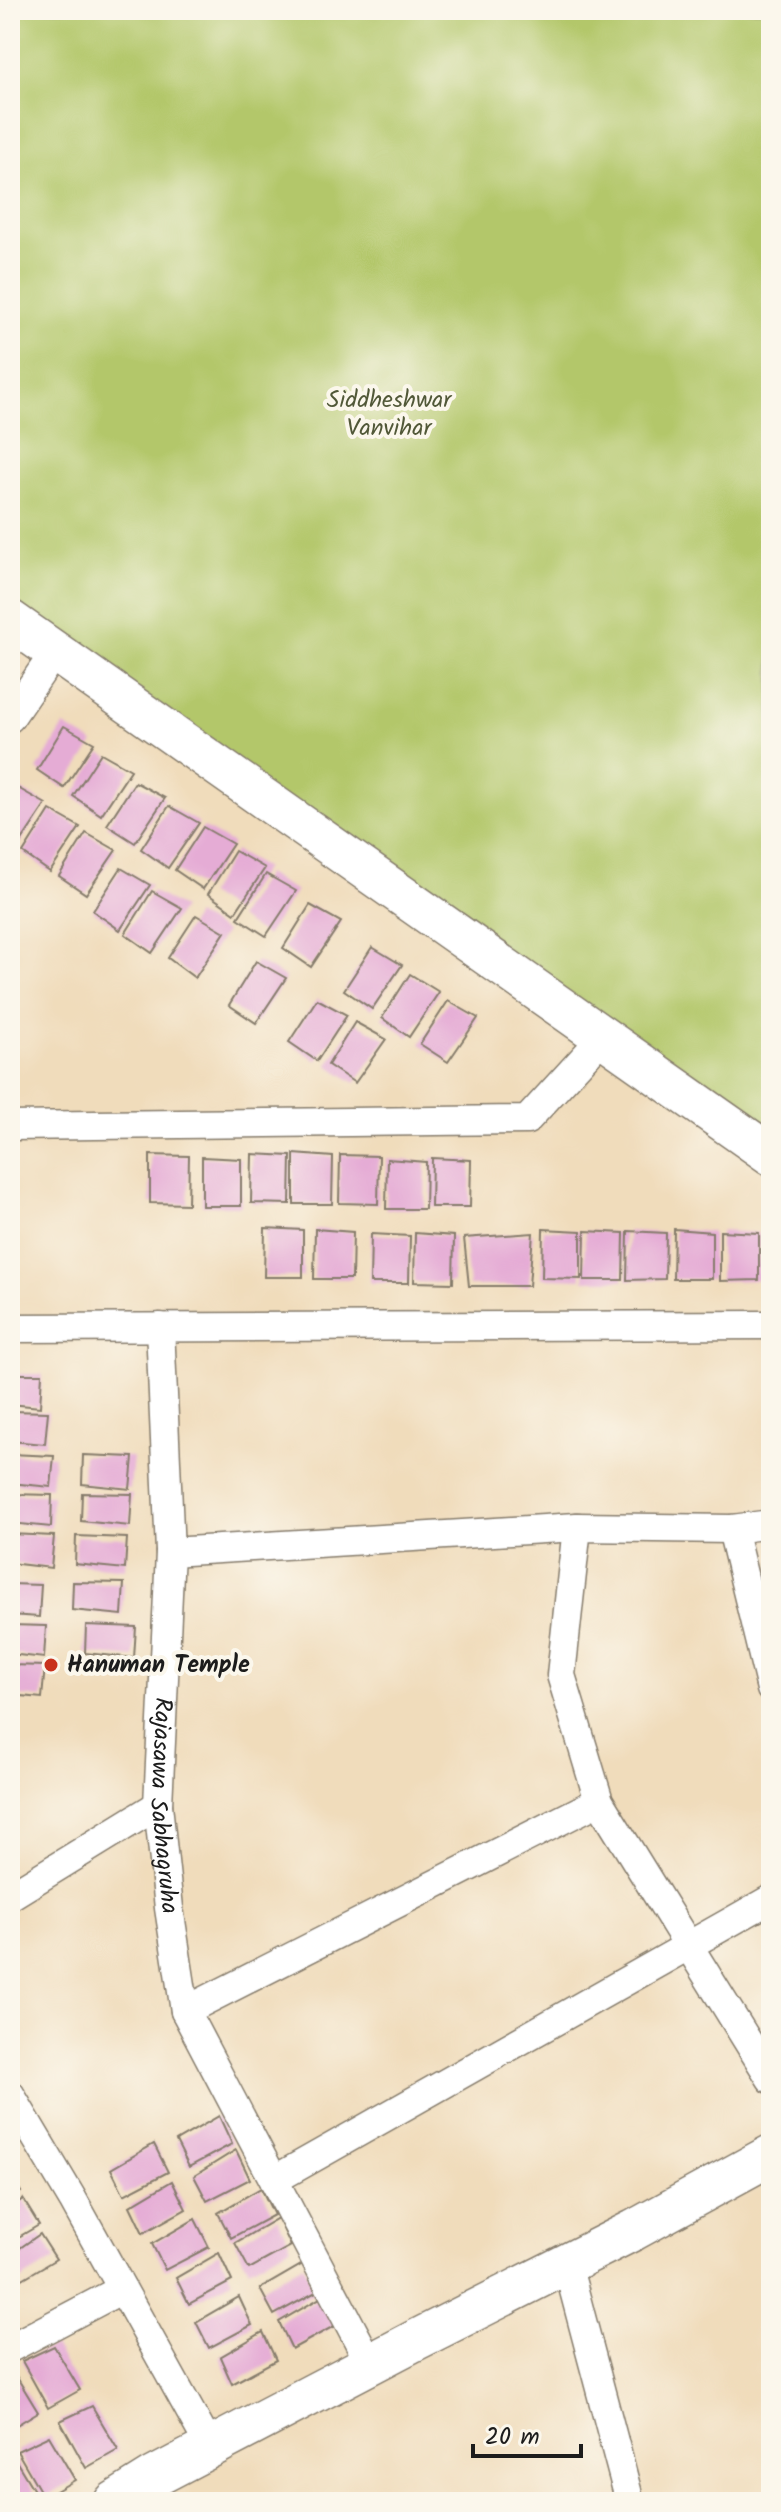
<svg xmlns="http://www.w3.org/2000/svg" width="781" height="2512" viewBox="0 0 781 2512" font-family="Kalam,sans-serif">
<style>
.green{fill:#b3c76b;stroke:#687244;stroke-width:2}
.building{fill:#e5acd5}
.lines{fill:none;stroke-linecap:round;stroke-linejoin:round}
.street-casing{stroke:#867c6c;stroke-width:31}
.secondary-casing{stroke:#867c6c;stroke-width:43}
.street{stroke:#fff;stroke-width:28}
.secondary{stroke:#fff;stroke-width:40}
.poi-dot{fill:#c8321e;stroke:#fbf7ec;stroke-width:3}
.labels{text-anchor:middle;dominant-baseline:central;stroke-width:8;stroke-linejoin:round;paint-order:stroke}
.park-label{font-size:24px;fill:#515838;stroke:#fbf7ec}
.poi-label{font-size:24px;font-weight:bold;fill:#1c1c1c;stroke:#fbf7ec;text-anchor:start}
.street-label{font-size:24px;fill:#1c1c1c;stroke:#fbf7ec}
</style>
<rect width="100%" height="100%" fill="#fbf7ec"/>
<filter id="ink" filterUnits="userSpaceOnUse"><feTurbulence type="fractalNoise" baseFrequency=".0125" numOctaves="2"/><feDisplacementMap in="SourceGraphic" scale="16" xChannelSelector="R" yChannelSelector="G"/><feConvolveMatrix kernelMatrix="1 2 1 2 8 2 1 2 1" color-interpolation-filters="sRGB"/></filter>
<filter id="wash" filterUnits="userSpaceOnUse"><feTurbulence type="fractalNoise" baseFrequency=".006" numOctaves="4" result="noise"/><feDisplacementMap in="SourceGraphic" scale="32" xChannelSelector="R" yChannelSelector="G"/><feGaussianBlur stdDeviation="1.8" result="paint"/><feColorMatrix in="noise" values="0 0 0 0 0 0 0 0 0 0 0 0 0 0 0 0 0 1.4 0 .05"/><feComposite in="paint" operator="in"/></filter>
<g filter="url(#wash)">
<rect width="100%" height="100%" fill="#f0dcbb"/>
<polygon class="green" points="10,10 771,10 771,1155 10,620"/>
<g id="blocks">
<g class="building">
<polygon points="64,726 94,743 64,788 37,770"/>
<polygon points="101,753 131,770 101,815 73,796"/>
<polygon points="135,782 165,798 135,843 107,825"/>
<polygon points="16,787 46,804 16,849 10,845 10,797"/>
<polygon points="169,806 199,823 168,868 141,849"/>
<polygon points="50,810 80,827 50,872 23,853"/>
<polygon points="203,827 233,844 203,889 175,870"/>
<polygon points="86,833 116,850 86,894 59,876"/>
<polygon points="235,851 265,868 235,913 208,894"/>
<polygon points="121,868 150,885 120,930 93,911"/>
<polygon points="266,874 296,891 266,936 238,918"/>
<polygon points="152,891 182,908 152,953 125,934"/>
<polygon points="310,905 341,922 311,967 283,948"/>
<polygon points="196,915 225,932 195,978 168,958"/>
<polygon points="372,947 402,965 372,1009 344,990"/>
<polygon points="256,961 286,978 256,1023 229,1005"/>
<polygon points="410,974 439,992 409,1037 382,1018"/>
<polygon points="317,999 347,1015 317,1061 289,1042"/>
<polygon points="448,1001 478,1018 448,1062 420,1044"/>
<polygon points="355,1022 386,1039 355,1083 328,1065"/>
<polygon points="252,1154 291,1156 290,1204 251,1203"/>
<polygon points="294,1154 333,1157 332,1204 294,1204"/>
<polygon points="150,1155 189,1156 188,1204 150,1203"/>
<polygon points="340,1155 379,1156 378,1204 339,1203"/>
<polygon points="202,1157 241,1159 241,1206 202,1206"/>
<polygon points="432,1158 471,1160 470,1207 431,1207"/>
<polygon points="387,1159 426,1162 425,1209 386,1209"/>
<polygon points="265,1228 303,1230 303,1277 264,1277"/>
<polygon points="315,1229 353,1232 352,1279 314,1279"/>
<polygon points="543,1229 581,1231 581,1279 542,1278"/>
<polygon points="674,1229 712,1232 712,1279 673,1279"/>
<polygon points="585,1231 624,1233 623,1280 584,1280"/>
<polygon points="628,1231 666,1233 665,1279 627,1280"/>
<polygon points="720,1231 759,1233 759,1280 720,1281"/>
<polygon points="415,1233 454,1236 453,1283 414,1282"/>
<polygon points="533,1233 529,1286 469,1286 464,1238"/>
<polygon points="371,1234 410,1236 409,1283 370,1283"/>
<polygon points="10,1374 42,1374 40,1407 10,1404"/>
<polygon points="10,1411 48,1412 45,1444 10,1441"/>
<polygon points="10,1454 54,1456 51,1487 10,1483"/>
<polygon points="83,1455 133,1457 130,1489 82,1484"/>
<polygon points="82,1493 132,1494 130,1526 81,1521"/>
<polygon points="10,1494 52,1495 51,1527 10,1523"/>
<polygon points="10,1534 54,1536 51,1568 10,1563"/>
<polygon points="76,1536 127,1538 125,1569 75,1564"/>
<polygon points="73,1582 124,1583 122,1615 72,1610"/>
<polygon points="10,1584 41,1585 39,1617 10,1615"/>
<polygon points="10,1625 46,1626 44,1658 10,1654"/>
<polygon points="86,1625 136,1627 134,1658 85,1653"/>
<polygon points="10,1665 45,1666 42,1698 10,1695"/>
<polygon points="219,2116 232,2144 189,2167 176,2141"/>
<polygon points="154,2144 168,2172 124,2195 111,2169"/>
<polygon points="236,2150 250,2179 207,2201 194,2176"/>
<polygon points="10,2174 21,2192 10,2199"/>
<polygon points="172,2181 186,2209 143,2233 130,2206"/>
<polygon points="261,2188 274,2215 231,2238 218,2213"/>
<polygon points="23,2199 39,2225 10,2242 10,2208"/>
<polygon points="278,2218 291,2246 249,2269 235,2243"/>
<polygon points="195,2219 209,2247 165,2270 152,2244"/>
<polygon points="40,2234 56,2259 19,2281 10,2268 10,2255"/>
<polygon points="219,2253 232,2281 189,2304 176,2278"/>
<polygon points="303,2264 316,2292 274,2315 260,2289"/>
<polygon points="239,2297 252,2325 209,2348 196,2322"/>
<polygon points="322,2297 336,2325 292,2349 279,2322"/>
<polygon points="263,2332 276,2360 232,2384 220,2357"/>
<polygon points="54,2346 80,2390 48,2408 22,2361"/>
<polygon points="10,2366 38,2412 10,2429"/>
<polygon points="92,2406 118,2450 86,2468 60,2421"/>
<polygon points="49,2436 75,2480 44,2498 17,2451"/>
<polygon points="13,2456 39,2499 34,2502 10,2502 10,2457"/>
</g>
</g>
</g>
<g filter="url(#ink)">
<use href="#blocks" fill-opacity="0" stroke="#867c6c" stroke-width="2"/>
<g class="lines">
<defs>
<g id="street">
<polyline points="10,718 55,652"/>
<polyline points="10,1126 527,1120 603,1037"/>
<polyline points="160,1327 170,1552 577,1527 732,1529 771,1524"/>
<polyline points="10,1328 771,1325"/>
<polyline points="577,1527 561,1675 599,1801 771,2079"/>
<polyline points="732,1529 771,1689"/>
<path id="s1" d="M 170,1552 L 158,1805 L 169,1908 L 185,2011"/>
<polyline points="10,1896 158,1805"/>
<polyline points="10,2094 73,2200 210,2447"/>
<polyline points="274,2180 771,1899"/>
<polyline points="567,2264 630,2502"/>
<polyline points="10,2348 122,2289"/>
<polyline points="370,2363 185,2011 599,1801"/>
</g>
<g id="secondary">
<polyline points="10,620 771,1155"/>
<polyline points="114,2502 154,2477 414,2341 634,2230 771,2155"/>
</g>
</defs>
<use href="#street" class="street-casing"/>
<use href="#secondary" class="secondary-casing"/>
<use href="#street" class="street"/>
<use href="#secondary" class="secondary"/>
</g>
</g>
<circle class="poi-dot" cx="51" cy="1665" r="8"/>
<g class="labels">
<g class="park-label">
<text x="389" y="400">Siddheshwar<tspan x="389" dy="28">Vanvihar</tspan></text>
</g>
<g class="poi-label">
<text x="67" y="1665">Hanuman Temple</text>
</g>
<g class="street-label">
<text stroke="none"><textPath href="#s1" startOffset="254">Rajasawa Sabhagruha</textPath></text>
</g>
</g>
<rect width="781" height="2512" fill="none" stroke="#fbf7ec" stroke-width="40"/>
<path d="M473 2444v12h108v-12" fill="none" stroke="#1c1c1c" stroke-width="4"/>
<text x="485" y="2444" font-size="24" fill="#1c1c1c" stroke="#fbf7ec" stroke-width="6" paint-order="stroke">20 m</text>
</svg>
